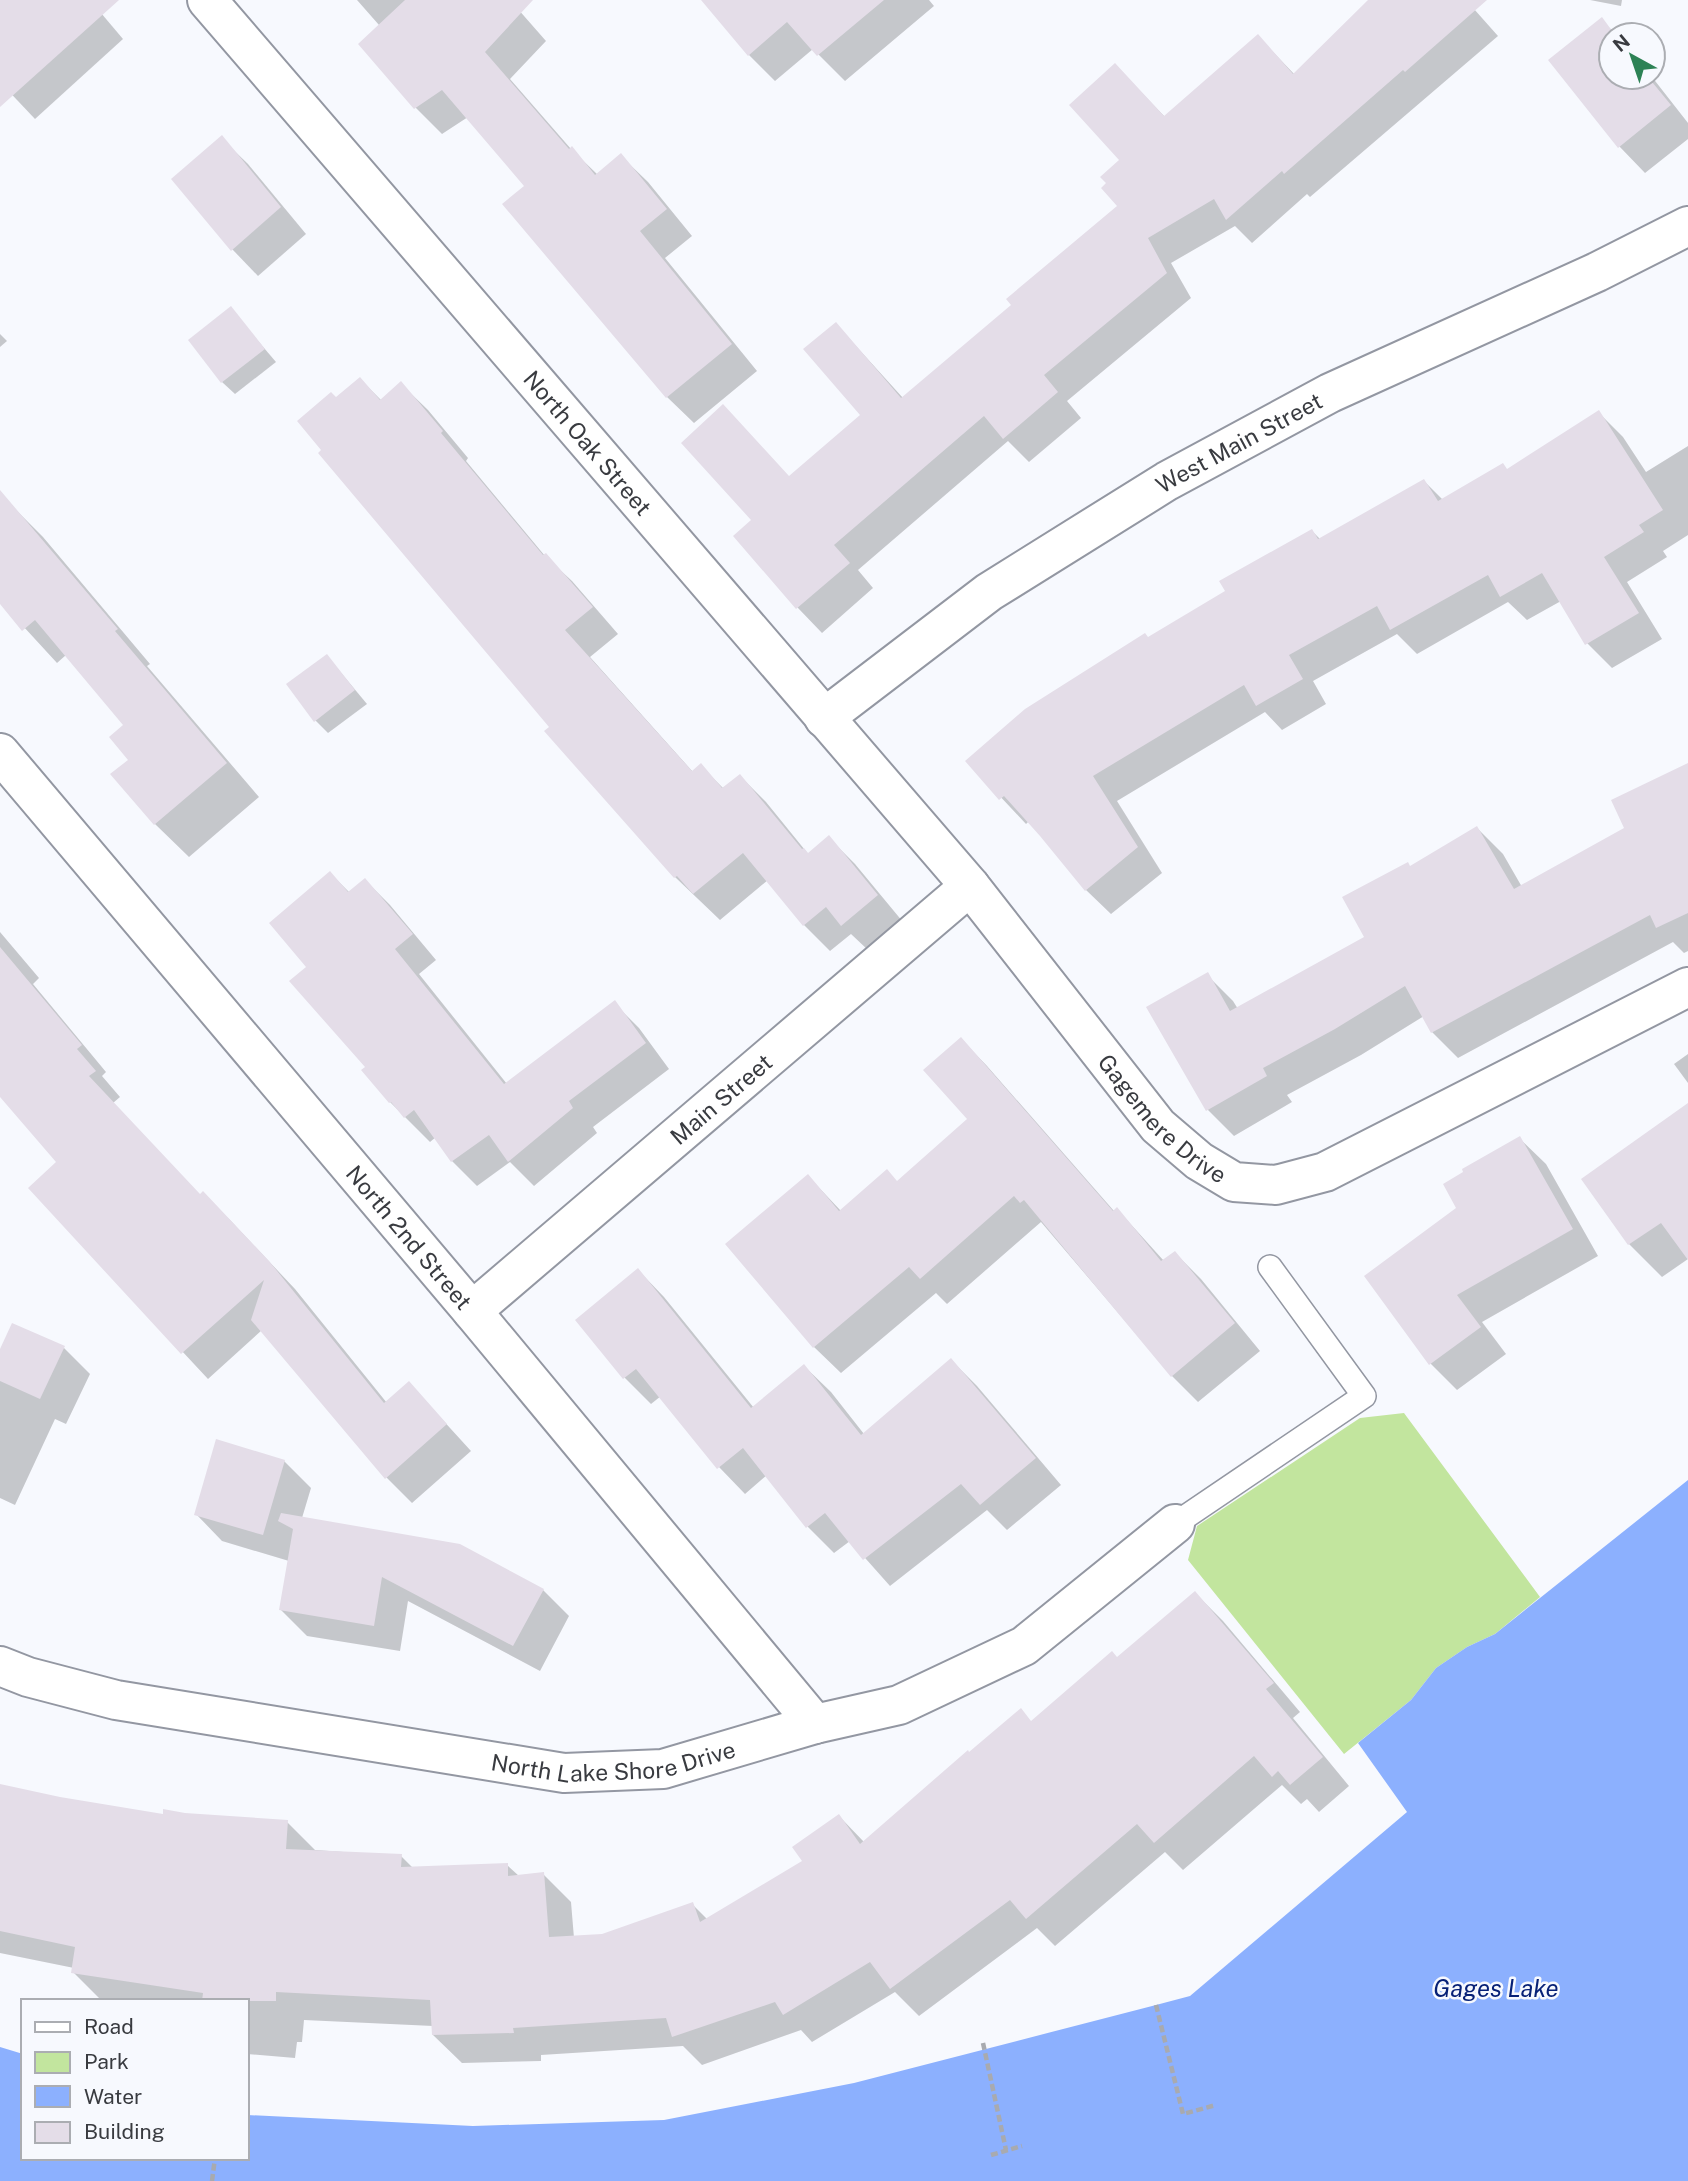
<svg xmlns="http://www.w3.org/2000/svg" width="1688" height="2181" viewBox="0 0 1688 2181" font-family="'Public Sans',sans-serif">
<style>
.green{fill:#c2e59e}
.water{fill:#8cb0fe}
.shadow{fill:#0003}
.building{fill:#e4dde8}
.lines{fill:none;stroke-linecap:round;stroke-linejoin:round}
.lane-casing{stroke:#9397a2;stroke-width:26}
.street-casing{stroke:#9397a2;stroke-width:42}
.path{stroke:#a8aaaf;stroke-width:4.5;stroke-dasharray:7 3.5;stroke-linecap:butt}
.lane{stroke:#fff;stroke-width:23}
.street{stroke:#fff;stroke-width:38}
.labels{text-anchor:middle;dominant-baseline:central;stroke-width:5;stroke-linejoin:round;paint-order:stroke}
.street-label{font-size:23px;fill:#393b40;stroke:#f7f9fe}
.water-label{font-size:24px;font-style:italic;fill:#072177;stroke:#f7f9fe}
</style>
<rect width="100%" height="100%" fill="#f7f9fe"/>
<polygon class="green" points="1404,1413 1540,1597 1495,1634 1467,1647 1436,1668 1411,1700 1344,1754 1188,1560 1197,1526 1360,1418"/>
<polygon class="water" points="1688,1480 1688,2181 0,2181 0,2047 23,2054 23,2158 247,2158 247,2115 473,2126 664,2120 854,2083 1156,2005 1190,1996 1407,1812 1358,1743 1411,1700 1436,1668 1467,1647 1495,1634"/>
<g class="shadow">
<polygon points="0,0 90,0 123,39 35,119 0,82"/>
<polygon points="357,0 510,0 546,41 510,79 571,149 598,175 621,156 648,182 692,236 665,258 757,371 694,423 667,397 526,186 468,117 442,134 416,108 379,25"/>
<polygon points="724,0 929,0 934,6 845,81 813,49 775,81 749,55 712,10"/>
<polygon points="1371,0 1466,0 1498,36 1310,197 1307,194 1252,243 1235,226 1171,263 1191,298 1067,401 1081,418 1029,462 1008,441 858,570 873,588 822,633 798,608 735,536 754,520 790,477 862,415 836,324 903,398 1013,305 1119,207 1121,160 1115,65 1165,117 1258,36 1295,75"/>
<polygon points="1590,0 1622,0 1621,6"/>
<polygon points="1601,20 1617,35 1611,35 1611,77 1652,77 1688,123 1688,139 1645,173 1619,146"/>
<polygon points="221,138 248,164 306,234 258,276 232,249"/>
<polygon points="230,308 276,362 235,394 222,382"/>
<polygon points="0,334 7,341 0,347"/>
<polygon points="360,379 381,400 401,384 428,410 468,458 466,461 545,556 572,581 618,634 590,657 693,772 701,766 724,789 740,776 766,802 809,855 829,838 855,864 903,922 869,951 851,934 830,951 804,925 768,880 720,920 675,877 336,399"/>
<polygon points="1598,412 1623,437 1646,472 1688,446 1688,535 1663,551 1667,557 1627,582 1662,639 1612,668 1587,643 1561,601 1527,620 1508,602 1417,654 1397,634 1313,681 1326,704 1282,730 1265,712 1117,801 1162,873 1111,914 1086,890 1029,821 1026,824 967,761 1149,639 1228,592 1312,531 1320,539 1424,481 1443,500 1508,470"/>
<polygon points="10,504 43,537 150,664 147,666 259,797 189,857 155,824 125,725 66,655 57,663 0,601 0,507"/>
<polygon points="327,656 367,704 328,733 315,720"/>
<polygon points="1688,765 1688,951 1684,953 1673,942 1458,1058 1432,1032 1424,1016 1361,1055 1287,1095 1292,1102 1234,1136 1208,1110 1148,1008 1207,975 1233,1001 1238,1009 1366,938 1411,868 1477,828 1503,854 1522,887 1627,829"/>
<polygon points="330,873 350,893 365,880 390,905 436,960 419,974 507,1084 614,1003 639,1028 669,1069 593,1127 597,1133 534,1186 510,1162 477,1186 452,1161 436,1137 430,1142 390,1102 364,1071 367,1068 309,967"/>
<polygon points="0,932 39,978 33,984 106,1072 102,1076 120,1097 113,1103 200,1196 229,1219 295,1289 387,1403 409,1383 471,1451 412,1503 386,1477 262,1330 208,1379 30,1188 58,1162 0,1094"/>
<polygon points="961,1039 987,1066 1114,1211 1117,1209 1164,1261 1175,1253 1201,1279 1260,1351 1198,1402 1172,1376 1041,1222 947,1304 936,1293 841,1373 814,1347 808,1176 841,1211 898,1183 969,1119"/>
<polygon points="1688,1054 1688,1083 1674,1064"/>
<polygon points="1688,1105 1688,1259 1662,1277 1629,1244 1584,1179"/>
<polygon points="1519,1138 1546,1164 1598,1256 1482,1322 1506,1354 1457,1390 1431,1364 1366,1277 1459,1208"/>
<polygon points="638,1270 664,1297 754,1408 804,1366 831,1392 864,1434 951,1360 977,1386 1061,1485 1007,1530 987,1510 890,1586 850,1541 834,1553 808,1527 767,1475 745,1494 719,1467 661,1396 651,1404 625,1378 577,1321"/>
<polygon points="64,1348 90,1374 66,1424 55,1419 15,1505 0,1498 0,1353"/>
<polygon points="284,1461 311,1488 302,1518 543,1590 569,1616 540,1671 408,1601 400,1651 307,1636 281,1610 289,1561 222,1541 196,1514"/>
<polygon points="1195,1593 1223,1621 1300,1712 1293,1718 1349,1786 1319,1812 1307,1799 1301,1804 1282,1785 1183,1870 1165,1852 1055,1946 1037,1928 919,2016 895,1992 812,2042 801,2030 702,2065 683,2046 541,2055 541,2061 462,2063 433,2035 433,2026 304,2020 302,2042 297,2042 295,2058 247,2054 247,2001 101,2000 73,1972 74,1968 0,1953 0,1786 60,1799 164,1816 287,1822 315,1850 401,1856 413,1868 507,1865 519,1876 543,1874 571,1902 574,1938 602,1936 692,1904 708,1920 804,1862 839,1816 864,1842 1118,1659"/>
</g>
<g class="building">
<polygon points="0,0 119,0 0,107"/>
<polygon points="405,0 533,0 485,52 569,149 572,146 595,175 621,153 667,209 640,231 732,344 666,398 502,204 524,186 442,90 414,109 358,44"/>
<polygon points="701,0 884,0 817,56 787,22 748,56"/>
<polygon points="1368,0 1487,0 1405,72 1403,70 1284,174 1282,171 1226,220 1214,199 1148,238 1167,273 1044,375 1058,392 1003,439 984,416 834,545 850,563 796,609 733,536 751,520 681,443 723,404 789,476 860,415 803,349 836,322 901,398 1011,305 1006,299 1117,206 1101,188 1106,183 1100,177 1119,160 1069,105 1115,63 1164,116 1258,34 1293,74"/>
<polygon points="1602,17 1615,35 1611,35 1611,77 1648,77 1671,105 1618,148 1548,60"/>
<polygon points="222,135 281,207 231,251 171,179"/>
<polygon points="231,306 265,349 221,383 188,340"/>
<polygon points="360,377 380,400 401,381 443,431 441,433 543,555 546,553 593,607 565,630 692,771 701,763 722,788 740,774 802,849 804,848 808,853 829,835 878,895 841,926 826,907 803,926 743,853 693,894 677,876 674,878 544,731 549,727 318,453 321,450 297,421 331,392 336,397"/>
<polygon points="1599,410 1663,510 1639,525 1644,532 1604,557 1639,613 1585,645 1542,573 1500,597 1488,575 1390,630 1377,606 1289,655 1303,679 1256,706 1244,685 1093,776 1138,847 1085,891 1040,836 1004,796 999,800 965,761 1025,709 1145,633 1148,637 1225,591 1219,581 1312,529 1318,539 1424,479 1438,501 1503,463 1507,469"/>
<polygon points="0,490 118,629 115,631 227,763 154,825 110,774 128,760 109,737 123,725 35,620 22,631 0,604"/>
<polygon points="327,654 355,690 314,722 286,684"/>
<polygon points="1688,763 1688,913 1656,928 1650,915 1431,1033 1405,986 1335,1029 1263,1068 1267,1076 1206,1111 1146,1007 1208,972 1230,1011 1364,937 1342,897 1408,862 1410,866 1477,826 1514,889 1624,828 1611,800"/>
<polygon points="330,871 348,892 365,878 413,934 395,949 504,1084 615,1000 646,1043 569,1101 573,1108 508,1162 489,1135 451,1162 414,1110 404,1118 391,1102 389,1103 361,1070 365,1067 289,981 306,967 269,923"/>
<polygon points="0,947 82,1045 77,1049 96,1071 89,1076 200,1194 203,1191 269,1261 384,1403 409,1381 447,1424 385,1479 251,1320 264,1280 181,1354 28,1188 56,1162 0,1097"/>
<polygon points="961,1037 1113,1211 1117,1207 1161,1261 1175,1251 1235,1323 1171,1377 1024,1200 1020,1203 1014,1196 920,1279 909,1267 813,1348 725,1244 808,1174 839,1211 887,1169 897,1181 967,1119 923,1070"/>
<polygon points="1688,1103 1688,1260 1661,1223 1628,1245 1581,1179"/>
<polygon points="1520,1136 1573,1229 1457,1295 1481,1327 1429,1365 1364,1276 1456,1208 1443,1184 1463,1172 1462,1169"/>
<polygon points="638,1268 751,1408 804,1364 861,1435 951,1358 1036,1458 980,1505 961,1484 863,1560 825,1513 806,1528 743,1448 717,1469 636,1369 623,1379 575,1320"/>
<polygon points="12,1323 65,1346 40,1399 0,1381 0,1349"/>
<polygon points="216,1439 285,1460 263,1535 194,1515"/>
<polygon points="281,1513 460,1544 544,1589 513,1646 382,1577 374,1626 279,1610 293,1529 278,1521"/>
<polygon points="1195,1591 1274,1683 1266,1689 1323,1757 1290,1785 1278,1771 1272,1777 1254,1756 1154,1843 1137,1824 1026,1919 1010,1900 890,1989 870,1962 783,2015 775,2002 672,2037 666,2018 513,2028 514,2033 432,2035 430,2000 276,1992 276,2001 202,2001 203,1993 71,1973 75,1947 0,1931 0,1784 60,1797 163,1814 163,1809 185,1813 288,1820 286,1849 402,1854 401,1867 508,1863 508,1876 544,1872 549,1937 602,1934 693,1902 700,1922 802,1861 792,1847 839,1814 860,1844 968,1750 969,1752 1021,1708 1031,1721 1112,1651 1117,1657"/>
</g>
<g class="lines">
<defs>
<polyline id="lane" points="1175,1524 1364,1396 1270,1267"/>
<g id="street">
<path id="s1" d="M 207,0 L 970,886 L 1158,1126 L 1199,1161 L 1234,1182 L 1276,1185 L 1325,1172 L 1688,987"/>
<path id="s2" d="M 824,718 L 989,592 L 1167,481 L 1330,393 L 1597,272 L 1688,226"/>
<path id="s3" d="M 0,753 L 472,1311 L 815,1724"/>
<path id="s4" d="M 472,1311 L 970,886"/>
<path id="s5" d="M 0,1666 L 28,1677 L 116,1700 L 564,1773 L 663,1769 L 815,1724 L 899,1705 L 1024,1646 L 1175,1524"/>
</g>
</defs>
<use href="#lane" class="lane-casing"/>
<use href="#street" class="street-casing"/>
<g class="path">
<polyline points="1156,2005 1183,2114 1216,2105"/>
<polyline points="983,2043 1006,2150"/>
<polyline points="991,2155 1022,2146"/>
<polyline points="212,2181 215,2158"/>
</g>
<use href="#lane" class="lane"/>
<use href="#street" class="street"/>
</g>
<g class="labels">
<g class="street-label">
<text stroke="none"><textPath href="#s2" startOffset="499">West Main Street</textPath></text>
<text stroke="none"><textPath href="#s1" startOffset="584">North Oak Street</textPath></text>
<text stroke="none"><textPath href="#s4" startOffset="327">Main Street</textPath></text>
<text stroke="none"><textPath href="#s1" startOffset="1472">Gagemere Drive</textPath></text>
<text stroke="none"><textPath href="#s3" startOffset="634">North 2nd Street</textPath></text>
<text stroke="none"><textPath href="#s5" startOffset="625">North Lake Shore Drive</textPath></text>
</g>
<g class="water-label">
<text x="1496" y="1988">Gages Lake</text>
</g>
</g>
<rect x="21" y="1999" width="228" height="161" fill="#f7f9fe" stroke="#abadb2" stroke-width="2"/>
<rect x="35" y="2022" width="35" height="10" fill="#ffffff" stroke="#abadb2" stroke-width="2"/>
<text x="84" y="2034" font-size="21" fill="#393b40">Road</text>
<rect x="35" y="2052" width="35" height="21" fill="#c2e59e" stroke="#abadb2" stroke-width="2"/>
<text x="84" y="2069" font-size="21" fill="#393b40">Park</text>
<rect x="35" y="2086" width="35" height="21" fill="#8cb0fe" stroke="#abadb2" stroke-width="2"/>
<text x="84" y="2104" font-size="21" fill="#393b40">Water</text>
<rect x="35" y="2122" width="35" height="21" fill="#e4dde8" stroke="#abadb2" stroke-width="2"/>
<text x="84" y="2139" font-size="21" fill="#393b40">Building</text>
<g transform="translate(1632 56) rotate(320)"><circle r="33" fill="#f7f9fe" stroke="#abadb2" stroke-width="2"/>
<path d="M0-5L12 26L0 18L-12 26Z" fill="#2d8255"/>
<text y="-10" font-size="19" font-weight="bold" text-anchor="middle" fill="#393b40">N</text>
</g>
</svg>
